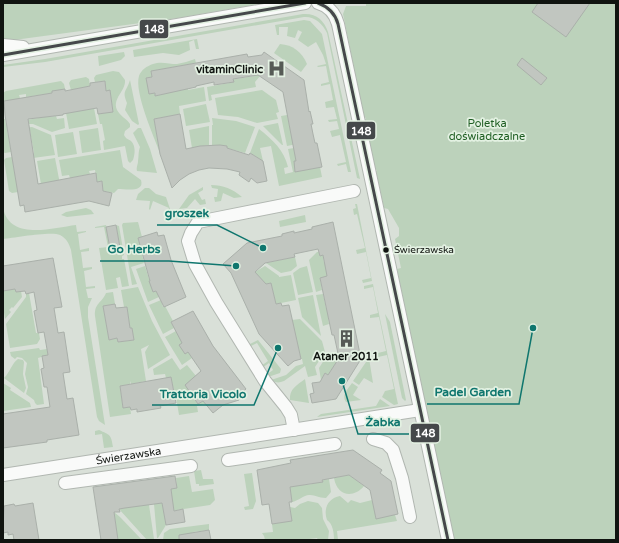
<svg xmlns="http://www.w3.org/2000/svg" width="619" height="543" viewBox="0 0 619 543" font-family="'Varela Round',sans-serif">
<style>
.green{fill:#bcd2bb}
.building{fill:#c1c6c0;stroke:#aab0aa}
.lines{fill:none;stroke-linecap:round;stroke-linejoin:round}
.minor-casing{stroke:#b1b7b1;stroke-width:14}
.minor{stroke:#f9faf9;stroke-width:12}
.bus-1-casing{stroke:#e3f1e2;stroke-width:6}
.bus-1{stroke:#45484a;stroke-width:3}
.bus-dot{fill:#101410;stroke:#e3f1e2;stroke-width:1.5}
.labels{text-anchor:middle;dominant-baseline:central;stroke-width:3.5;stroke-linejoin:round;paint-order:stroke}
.bus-label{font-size:10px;fill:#101410;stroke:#e3f1e2;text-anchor:start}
.poi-label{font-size:11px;font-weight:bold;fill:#101410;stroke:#e3f1e2;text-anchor:end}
.park-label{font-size:11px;fill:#1f5e23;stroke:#e3f1e2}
.street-label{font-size:11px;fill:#101410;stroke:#e3f1e2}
.leader{fill:none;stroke:#0f766e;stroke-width:1.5}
.callout-dot{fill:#0f766e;stroke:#e3f1e2;stroke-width:1.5}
.callout-label{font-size:12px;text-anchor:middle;font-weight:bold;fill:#0f766e;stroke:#e3f1e2;stroke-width:3.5;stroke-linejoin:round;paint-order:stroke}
.line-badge{stroke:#e3f1e2;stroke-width:1.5}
.badge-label{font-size:11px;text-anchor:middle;font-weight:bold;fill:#fff}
</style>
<rect width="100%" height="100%" fill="#d9e0d8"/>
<g class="green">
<polygon points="3,3 265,3 178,18 14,40 3,39"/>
<polygon points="366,3 616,3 616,540 454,540 397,269 401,268 395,239 399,236 399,228 388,209 384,208 376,171 377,171 375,168 365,120 366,118 364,117 343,14 346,6 366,6"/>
<path d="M 303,14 C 316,13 324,20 328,32 L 360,179 L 357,178 L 327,33 C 323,24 314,16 304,17 L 45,62 L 3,67 L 3,65 L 45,59 Z"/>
<polygon points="304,20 310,21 322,34 351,172 348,172 346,164 338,166 337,164 346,162 340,135 332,137 330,131 339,129 337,121 329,122 328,120 337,119 334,107 326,108 325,102 333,100 330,84 321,86 321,84 329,82 326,66 318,67 317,66 326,64 323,55 316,42 308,47 298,40 302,32 298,30 295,38 287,36 288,27 279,27 279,35 277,35 275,25"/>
<polygon points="197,39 199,49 196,49 194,40 189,42 190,50 179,55 163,53 134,57 133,50"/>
<path d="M 280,44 C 293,45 302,52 307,64 L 301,72 L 274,53 Z"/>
<polygon points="124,52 125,56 121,60 99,66 98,56"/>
<path d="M 195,59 L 196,63 L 151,71 L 152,77 L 146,78 L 156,96 L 188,87 L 188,90 L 204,87 L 206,101 L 179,106 L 180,114 L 154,119 L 160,153 C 154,137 134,92 139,76 C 141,70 147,66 153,64 C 161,61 169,64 177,64 C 183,63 189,61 195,59 Z"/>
<path d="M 113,71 L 119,72 L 125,80 C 126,91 112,98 117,110 C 120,116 127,119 130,124 L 130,127 L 125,131 L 124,135 C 126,139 128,139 131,141 C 136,146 135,154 133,160 L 130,163 L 128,161 L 125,146 L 104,150 L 103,141 L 105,140 L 102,124 L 100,124 L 98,114 L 113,111 L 110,91 L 106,91 L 105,81 L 95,82 L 94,78 L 96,75 Z"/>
<polygon points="256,73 260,76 255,82 256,87 211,95 212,100 209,101 207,87 229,83 229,80 254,76"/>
<polygon points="86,77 89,79 90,86 71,90 69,83 71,80"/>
<path d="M 130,80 L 139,124 L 138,125 L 132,121 L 125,110 L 127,103 C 122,90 126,93 130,80 Z"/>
<polygon points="61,81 64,84 65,89 52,93 26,97 26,94 19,95 20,98 3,107 3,109 3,93 6,91"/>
<polygon points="262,90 276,100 279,112 276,113 278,119 257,123 238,117 218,115 215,98"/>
<polygon points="206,104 210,122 186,126 183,109"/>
<polygon points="94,108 97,124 69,129 66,113"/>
<polygon points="287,115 290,128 297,144 287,146 281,116"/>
<polygon points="49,116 50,117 56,116 57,119 64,118 65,128 52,132 33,124 27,124 27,120"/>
<polygon points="212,118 236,121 255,127 245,153 227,148 227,146 212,145 212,125 213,125"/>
<polygon points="3,119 5,119 6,125 9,125 9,128 7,129 8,135 10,135 11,139 9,140 11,152 5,153 3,152"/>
<polygon points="278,123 283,145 282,145 263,126"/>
<polygon points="209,126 209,145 192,148 189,130"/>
<polygon points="32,127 51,135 55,155 33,158 33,154 34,153 30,131 24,131 24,128"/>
<polygon points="98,128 101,150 82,153 79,131"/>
<path d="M 138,128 L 141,128 L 150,149 L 157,173 L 137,171 C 136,167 138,165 138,161 C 139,155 138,153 140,147 L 133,133 Z"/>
<path d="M 259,129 C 273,140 284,150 288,167 L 284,168 L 285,174 L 293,172 L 288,149 L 294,148 L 299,171 L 320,167 L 322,177 L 279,186 L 271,146 L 260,148 L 263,161 L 261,162 L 260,159 L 250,153 Z"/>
<polygon points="73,132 77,154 58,157 55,135"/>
<path d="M 120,150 L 123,167 L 141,180 C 145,193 125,189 118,189 L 114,193 L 103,191 L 102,181 L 97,182 L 95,170 L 89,171 L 90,174 L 70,178 L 69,175 L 62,176 L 59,160 Z"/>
<polygon points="12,157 12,158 14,158 13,162 18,192 12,193 9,191 4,160 6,158"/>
<polygon points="55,158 60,184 42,190 37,161"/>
<path d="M 211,185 C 223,185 233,189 242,197 L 234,198 L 223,193 L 221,201 L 215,202 L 214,197 L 217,197 L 218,189 L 212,188 Z"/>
<polygon points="203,187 203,190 198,193 202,200 205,199 206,204 200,205 195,199 187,208 179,209 189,195"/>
<polygon points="145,188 149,188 156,194 166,197 170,209 170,217 166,216 169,208 153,201 150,210 149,209 150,201 136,200 138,194"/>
<polygon points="355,204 357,204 372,281 363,283 362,280 371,278 366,252 357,254 356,250 365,248 357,214 354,215 353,209 356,208"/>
<path d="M 3,208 C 10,241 52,228 76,225 L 77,232 L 86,231 L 86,232 L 78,234 L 80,250 L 89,248 L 89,251 L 81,252 L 83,268 L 92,267 L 92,269 L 84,271 L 86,287 L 95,286 L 95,288 L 86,289 L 88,298 L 92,298 L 88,307 L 88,317 L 105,425 L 99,421 L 97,417 L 71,250 C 69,243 66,238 60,235 C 51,231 14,238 3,239 Z"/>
<polygon points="86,208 91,210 94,214 67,217 61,215 66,212"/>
<polygon points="305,215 306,222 280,227 279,221"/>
<polygon points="138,222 142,237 138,238 144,263 131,267 137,284 132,285 122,225 123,223"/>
<polygon points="106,225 111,254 121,252 116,225 119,226 124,255 122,256 122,259 124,259 129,286 122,287 120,277 116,278 118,288 106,290 99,248 108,247 104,227 95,228 95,227"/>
<polygon points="317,252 319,252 320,256 323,255 324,263 336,260 339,274 320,278 322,290 316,292 309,260"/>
<polygon points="295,257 297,266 291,271 281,273 266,263"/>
<polygon points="145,266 153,292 157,291 159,297 148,302 136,269"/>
<polygon points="265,266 279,276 279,277 291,275 296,300 276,304 271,283 266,284 255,272"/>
<polygon points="307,266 313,292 298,295 293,273 300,268"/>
<polygon points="373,284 375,295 398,404 394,405 382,397 385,391 394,389 387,355 378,357 378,353 386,351 379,317 370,318 370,315 378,313 373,287 364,289 364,286"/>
<path d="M 138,287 L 152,321 L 170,355 L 148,369 L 145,352 L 149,345 L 141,349 L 146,381 L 131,384 L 130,381 L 130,384 L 120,386 L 123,408 L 130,407 L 131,414 L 110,417 L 95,316 C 94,303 102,303 106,293 L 113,292 L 115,304 L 103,306 L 109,340 L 117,338 L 118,342 L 134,340 L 132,328 L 130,328 L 127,307 L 124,307 L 121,290 Z"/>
<polygon points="15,289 16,292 21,291 22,297 13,308 12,307 9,310 11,312 5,319 3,306 3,291"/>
<polygon points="29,293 36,333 39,333 40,339 37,344 10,348 6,324 26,297 26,294"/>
<polygon points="323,294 326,308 329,307 330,316 328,317 329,324 323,326 316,295"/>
<polygon points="313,295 321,336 302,317 298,298"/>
<polygon points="161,300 163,307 165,306 173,321 171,322 174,328 163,334 149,305"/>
<polygon points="385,314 390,322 406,400 405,401 402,398"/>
<path d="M 300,319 L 322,341 L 325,352 L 315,367 L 317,375 L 308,377 L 305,366 L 284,381 C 279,383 276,383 271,380 L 286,375 L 296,366 L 303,364 L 302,359 L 301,359 L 292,320 Z"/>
<polygon points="176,331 189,351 184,354 188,352 192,358 182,365 165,337"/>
<polygon points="258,340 281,369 280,373 268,377 266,375 273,370 269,363 262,368 261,366 268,361 257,343 249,347 248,345"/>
<polygon points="39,348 40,350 47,349 48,355 38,358 44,404 37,405 35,403 34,400 26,394 28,387 25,374 27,363 22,358 17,357 15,359 11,356 10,352"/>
<polygon points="338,355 339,358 328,375 325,373 321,380 319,368 326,357"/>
<polygon points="172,358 180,370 187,365 196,376 188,383 196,393 192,396 198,404 203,401 206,404 197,406 198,412 179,415 175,391 174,391 171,378 166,378 165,374 154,375 153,369"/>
<polygon points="369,358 373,383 364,378 359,385 353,381 366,362 365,359"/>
<path d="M 18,359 L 23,360 L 24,362 L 23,374 L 26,388 L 24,393 L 4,378 C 10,372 12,363 18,359 Z"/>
<path d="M 305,379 L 309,403 L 290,400 C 289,389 297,385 305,379 Z"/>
<polygon points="3,383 11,388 10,390 30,403 31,407 3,411"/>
<path d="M 352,383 L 358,387 L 353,395 L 361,400 L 346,402 C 341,395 348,389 352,383 Z"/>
<polygon points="380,399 390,406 317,417 321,414 376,406"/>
<path d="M 99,430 C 110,435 111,434 113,447 L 104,448 L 102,434 L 95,435 L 95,431 Z"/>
<polygon points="201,470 203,479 213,479 214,484 199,486 199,484 196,484 194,471"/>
<polygon points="252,473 256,501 253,509 245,510 244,507 249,506 244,474"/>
<path d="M 349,475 L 364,486 C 353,499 337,496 334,478 Z"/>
<polygon points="189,476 192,492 213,489 215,500 210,505 164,512 166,525 158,538 157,538 154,504 169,489 177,488 176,478"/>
<path d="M 288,478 L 305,485 L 312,484 L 312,482 L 323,482 L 322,480 L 329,479 L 331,492 L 326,498 C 318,498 316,495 310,495 C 305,494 298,501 292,502 Z"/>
<path d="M 340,496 L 348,503 L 351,500 L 360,503 L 372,500 L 395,515 L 397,521 L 337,531 L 338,540 L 334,540 C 334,533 333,524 327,520 C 323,509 328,498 340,496 Z"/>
<polygon points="308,501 318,503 322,508 323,519 329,531 328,540 318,540 317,538 302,540 265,540 264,536 262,533 273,532 272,524 291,520 290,507 295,508 300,504"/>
<polygon points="149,505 154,539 153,540 147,540 119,509 125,508 125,506"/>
<polygon points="114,512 120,517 142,540 118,540"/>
<polygon points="209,524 209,530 193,532 187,540 163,540 164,533 170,529"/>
</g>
<g class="building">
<polygon points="538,3 590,3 566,37 532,12"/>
<polygon points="264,52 304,80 309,112 310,111 313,124 311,124 313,134 315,143 317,143 322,167 295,172 294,161 296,161 283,92 258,75 233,79 234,82 214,85 214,82 196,86 196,87 155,96 155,93 149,94 146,78 152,77 151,71 247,54 248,57 262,55"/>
<polygon points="522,58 547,78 541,85 517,65"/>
<polygon points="105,81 106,91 110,90 113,112 98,114 97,108 63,114 63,115 28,119 38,184 96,173 97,182 102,181 103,191 112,193 109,206 89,201 25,212 24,205 20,206 5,115 4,101 52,93 52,91 65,89 65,91 90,86 90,83"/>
<polygon points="180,114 186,149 200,146 220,145 227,146 227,148 249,155 250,153 263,161 267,181 257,183 251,178 249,182 239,175 240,172 227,169 209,168 199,170 189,174 180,180 172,188 160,154 154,119"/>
<polygon points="333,222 361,359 336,399 312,403 310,394 314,393 312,383 320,382 325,373 328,375 339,358 334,335 332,335 320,278 327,276 323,255 320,256 318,249 294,254 295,257 265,263 255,272 266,284 271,283 276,304 281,303 282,306 289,305 301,359 294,361 288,366 259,334 231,273 223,264 247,243 282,236 282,234 294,231 294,233 312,229 312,227"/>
<polygon points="116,225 121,253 111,254 106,227"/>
<polygon points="157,232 158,236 164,235 171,260 186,297 164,307 156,291 153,292 149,281 150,281 138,238"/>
<polygon points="53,258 62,307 54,308 58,333 64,332 70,372 63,373 67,399 73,398 79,435 47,440 47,442 3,448 3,414 50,407 47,387 44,387 41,369 44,368 42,356 48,355 44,332 38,333 34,311 37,310 34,292 26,294 25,291 16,292 15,289 3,291 3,266"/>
<polygon points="115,304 116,308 127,307 130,328 132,328 134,340 118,342 117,338 109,340 103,306"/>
<polygon points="193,311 213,346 246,389 237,397 239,400 223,405 213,413 203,401 198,404 185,385 201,371 188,352 185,354 179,345 182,343 171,322"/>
<polygon points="171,377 176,403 160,406 161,408 137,412 137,409 131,410 130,407 123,408 120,386"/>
<polygon points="353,450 382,470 380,473 391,481 398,514 376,519 370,490 349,475 322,480 323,482 290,487 292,502 289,502 292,521 272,524 269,504 262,505 257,470 291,463 290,460"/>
<polygon points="175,476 177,488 171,489 174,511 183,509 185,522 166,525 162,503 125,508 119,509 120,512 114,512 118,540 101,540 93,487"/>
<polygon points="33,503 39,540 14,540 13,534 8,535 8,532 3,533 4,506 14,504 15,506"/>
<polygon points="209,530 211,540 179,540 179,535"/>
</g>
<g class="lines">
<defs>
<g id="minor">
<path d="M 318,3 C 329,6 335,13 338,24 L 448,540"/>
<polyline points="3,45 23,47"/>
<polyline points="3,55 305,3"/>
<polyline points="294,430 291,415 286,407 265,381 216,302 195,264 188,241 191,233 198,222 354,191"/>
<polyline points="373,439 386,443 393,450 402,478 410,517"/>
<polyline points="228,460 335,444"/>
<path id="s1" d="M 3,475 L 420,410"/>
<polyline points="65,483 191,466"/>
</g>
</defs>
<use href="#minor" class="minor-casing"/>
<use href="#minor" class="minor"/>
<defs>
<g id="bus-1">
<path d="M 318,3 C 329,7 335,13 338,24 L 448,540"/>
<polyline points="3,55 305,3"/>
</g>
</defs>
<use href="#bus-1" class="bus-1-casing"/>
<use href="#bus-1" class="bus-1"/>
</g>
<defs>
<symbol id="hospital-bare" viewBox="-9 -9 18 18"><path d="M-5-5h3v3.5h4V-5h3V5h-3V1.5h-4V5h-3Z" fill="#565b56" stroke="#e3f1e2" stroke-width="2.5" paint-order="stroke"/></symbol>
<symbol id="building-bare" viewBox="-9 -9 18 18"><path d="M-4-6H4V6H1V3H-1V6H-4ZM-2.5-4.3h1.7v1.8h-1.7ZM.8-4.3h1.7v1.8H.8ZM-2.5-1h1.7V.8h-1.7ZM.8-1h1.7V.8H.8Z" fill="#565b56" stroke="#e3f1e2" stroke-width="2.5" paint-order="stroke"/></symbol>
</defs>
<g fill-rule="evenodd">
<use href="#hospital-bare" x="264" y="56" width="25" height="25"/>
<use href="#building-bare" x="334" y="326" width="25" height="25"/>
</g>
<circle class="bus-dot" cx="386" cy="250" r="3.5"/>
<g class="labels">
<g class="bus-label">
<text x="394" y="250">Świerzawska</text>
</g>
<g class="poi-label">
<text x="263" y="69">vitaminClinic</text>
<text x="346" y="356" text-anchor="middle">Ataner 2011</text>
</g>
<g class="park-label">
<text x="487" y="123">Poletka<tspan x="487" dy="13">doświadczalne</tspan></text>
</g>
<g class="street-label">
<text stroke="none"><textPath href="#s1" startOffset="127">Świerzawska</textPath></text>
</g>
</g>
<path class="leader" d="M263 248L217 225H157M236 266L169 261H100M533 328L519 404H427M278 348L254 405H152M342 381L358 434H409"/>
<g class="callout-dot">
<circle cx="263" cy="248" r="4"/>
<circle cx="236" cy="266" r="4"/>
<circle cx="533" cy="328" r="4"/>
<circle cx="278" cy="348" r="4"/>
<circle cx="342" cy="381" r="4"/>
</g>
<g class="callout-label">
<text x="187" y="217">groszek</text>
<text x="134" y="253">Go Herbs</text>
<text x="473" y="396">Padel Garden</text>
<text x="203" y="398">Trattoria Vicolo</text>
<text x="383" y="426">Żabka</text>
</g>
<g class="line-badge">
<rect x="139" y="19" width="30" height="20" rx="4" fill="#45484a"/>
<rect x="346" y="121" width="30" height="19" rx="4" fill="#45484a"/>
<rect x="410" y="423" width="30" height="20" rx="4" fill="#45484a"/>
</g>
<g class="badge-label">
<text x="154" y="33">148</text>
<text x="361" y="135">148</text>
<text x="425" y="437">148</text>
</g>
<rect width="619" height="543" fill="none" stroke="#101410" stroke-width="8"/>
</svg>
